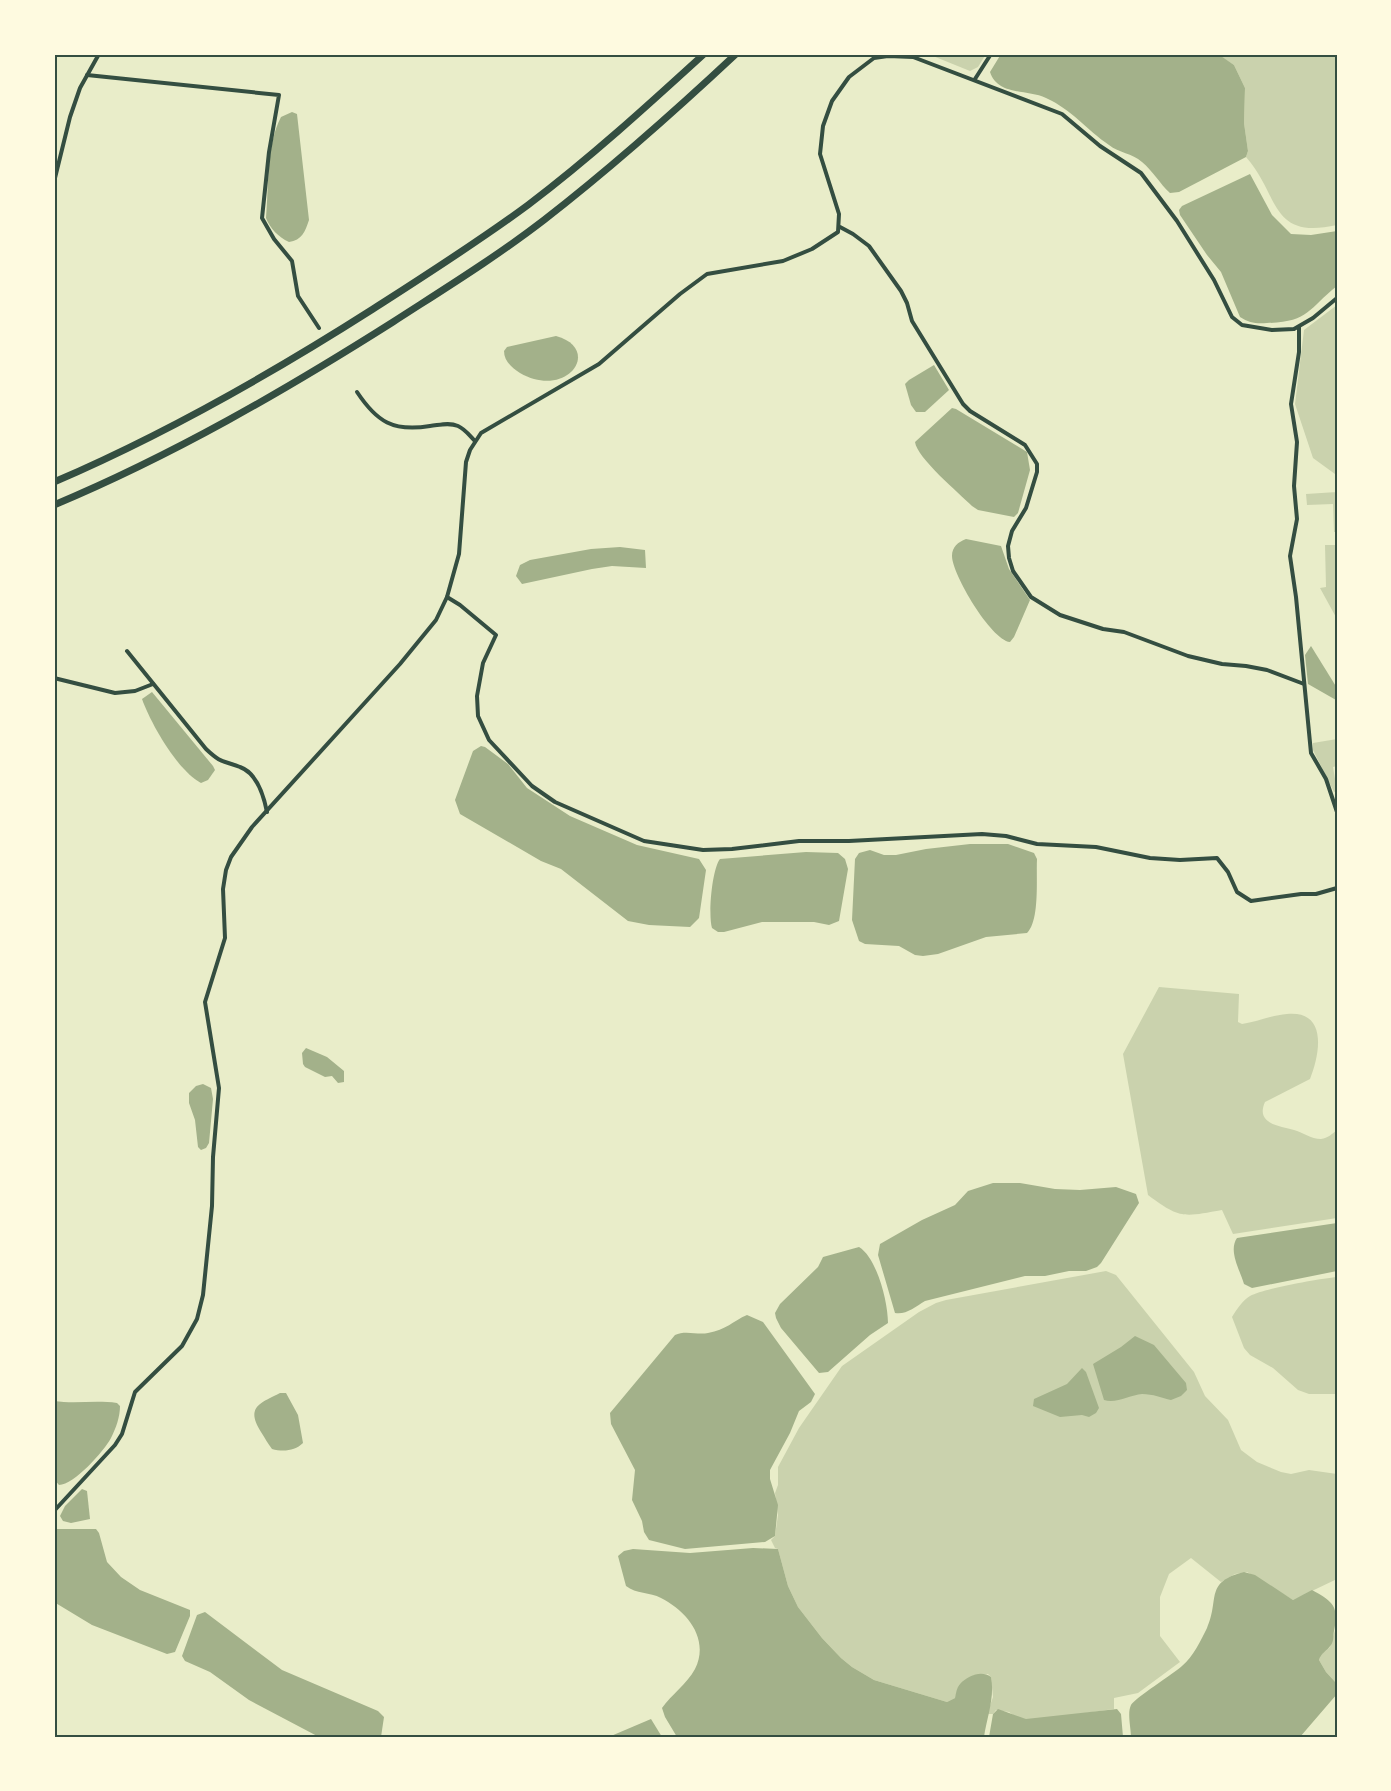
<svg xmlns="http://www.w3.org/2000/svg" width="1391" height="1791" viewBox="0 0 1391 1791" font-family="'PT Serif',serif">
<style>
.green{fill:#cad2ad}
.water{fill:#a3b18a}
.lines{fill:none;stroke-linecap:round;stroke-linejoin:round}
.minor{stroke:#344e41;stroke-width:4}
.motorway{stroke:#344e41;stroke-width:7}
.neatline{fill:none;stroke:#344e41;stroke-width:2}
</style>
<rect width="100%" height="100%" fill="#e9edc9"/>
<g class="green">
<polygon points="928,54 986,54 978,67 970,71"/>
<path d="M 1217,54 L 1337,54 L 1337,225 C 1269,240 1280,195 1246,157 L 1248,151 L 1244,123 L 1245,88 L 1234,65 Z"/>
<polygon points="1337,305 1337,532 1334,532 1333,504 1307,505 1306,494 1337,492 1335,474 1313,458 1295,404 1304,330"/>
<polygon points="1325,545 1337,545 1337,619 1320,588 1326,587"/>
<polygon points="1337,739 1337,766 1333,767 1337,791 1334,792 1313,750 1313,743"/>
<path d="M 1159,987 L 1239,994 L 1238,1022 L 1242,1024 C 1257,1022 1272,1015 1287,1014 C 1328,1010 1320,1054 1310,1079 L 1265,1102 C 1255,1124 1280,1126 1294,1130 C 1302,1132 1311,1139 1321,1139 C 1328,1138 1332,1134 1337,1130 L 1337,1218 L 1233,1234 L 1222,1210 C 1183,1217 1180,1219 1148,1195 L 1123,1054 Z"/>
<polygon points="1106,1271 1116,1275 1194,1372 1205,1396 1228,1420 1241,1450 1257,1462 1281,1472 1291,1474 1309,1470 1337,1474 1337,1579 1293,1600 1247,1572 1235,1574 1221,1582 1191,1558 1169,1574 1160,1597 1160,1636 1180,1662 1138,1693 1114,1698 1114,1709 1042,1719 1025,1719 1016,1717 1009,1712 996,1710 993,1714 987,1714 993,1697 991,1677 988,1674 974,1675 959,1685 955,1698 947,1702 874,1680 852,1667 841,1658 822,1638 798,1607 788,1586 778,1549 775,1548 771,1540 775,1536 778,1515 775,1493 778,1485 778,1467 799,1428 842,1366 919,1312 936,1303 946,1300"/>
<path d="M 1337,1277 L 1337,1394 L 1309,1394 L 1298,1390 L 1273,1368 L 1250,1355 L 1244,1348 L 1232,1317 C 1237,1309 1242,1301 1250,1296 C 1266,1288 1318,1279 1337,1277 Z"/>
<polygon points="1337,1623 1337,1684 1326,1672 1319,1660 1320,1656 1330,1647"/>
</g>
<g class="water">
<path d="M 1001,54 L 1218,54 L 1234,65 L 1245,88 L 1244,123 L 1248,151 L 1246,157 L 1179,192 L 1170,193 C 1160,184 1153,171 1142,162 C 1132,153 1119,153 1109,145 C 1087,130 1071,109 1046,98 C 1027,89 998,96 990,72 Z"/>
<path d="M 292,112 L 297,114 L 309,220 C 305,232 302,240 289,242 C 278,237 270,228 266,218 C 269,186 266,146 281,117 Z"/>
<path d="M 1250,174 L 1272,215 L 1291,234 L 1311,235 L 1337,231 L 1337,286 C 1308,309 1309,322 1267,323 C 1257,324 1249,323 1240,317 L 1221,272 L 1207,255 L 1180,215 L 1179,210 L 1182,206 Z"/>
<path d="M 556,336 C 603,349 567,400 520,373 C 512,368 504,361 504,351 L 507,347 Z"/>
<polygon points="934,365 949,390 925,412 916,412 911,405 905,384 909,380"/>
<path d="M 952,408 L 956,409 L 1027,452 L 1030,470 L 1018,513 L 1014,517 L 978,510 L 972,506 C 959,493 917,458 915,442 Z"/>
<path d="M 966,539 L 1001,546 L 1009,569 L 1030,600 L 1014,637 L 1010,642 C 991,640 952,574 952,556 C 952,547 958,542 966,539 Z"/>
<polygon points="620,547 645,550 646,568 612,566 592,569 522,584 516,576 520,565 530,560 591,549"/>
<polygon points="1311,646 1337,688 1336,700 1308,684 1305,655"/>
<path d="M 152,692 L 213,766 L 215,770 L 208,780 L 201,783 C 177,770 151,724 142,699 Z"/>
<polygon points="481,746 485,747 508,764 527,788 570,816 637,845 699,859 706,870 699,918 690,927 649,925 628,921 561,869 541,861 460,814 455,800 473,751"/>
<path d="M 970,844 L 1008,844 L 1034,853 L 1037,859 C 1036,878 1040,920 1027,933 L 986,937 L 938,954 L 923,956 L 915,955 L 899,946 L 865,944 L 859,941 L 852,920 L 855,859 L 859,853 L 870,850 L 884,855 L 896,855 L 926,849 Z"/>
<path d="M 806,852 L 838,853 L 845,859 L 848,869 L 839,921 L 829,925 L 814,922 L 762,922 L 724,932 L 718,932 L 712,928 C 708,915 712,869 720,859 Z"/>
<polygon points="306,1048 327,1057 344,1071 344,1082 338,1083 332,1076 325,1077 305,1067 303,1064 302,1053"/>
<polygon points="203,1084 211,1088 213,1099 209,1143 206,1148 201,1150 198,1147 195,1120 189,1103 189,1093 196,1086"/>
<path d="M 993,1183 L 1020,1183 L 1055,1189 L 1080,1190 L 1116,1187 L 1136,1194 L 1139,1203 L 1101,1263 L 1097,1267 L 1086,1271 L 1069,1271 L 1045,1276 L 1025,1276 L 925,1301 C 915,1307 906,1315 895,1313 L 878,1255 L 880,1244 L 922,1220 L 955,1205 L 968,1191 Z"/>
<path d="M 1337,1223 L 1337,1271 L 1252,1288 L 1244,1284 C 1240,1270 1228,1251 1237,1238 Z"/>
<path d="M 859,1247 C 877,1258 888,1302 888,1323 L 870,1335 L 828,1372 L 819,1373 L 781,1328 L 776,1318 L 775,1313 L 780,1304 L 818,1267 L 823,1257 Z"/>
<path d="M 747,1315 L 763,1322 L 815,1394 L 811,1402 L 799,1411 L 790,1433 L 770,1470 L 770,1479 L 778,1505 L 775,1536 L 765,1542 L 685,1549 L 649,1540 L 644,1532 L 642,1521 L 632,1500 L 635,1470 L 611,1424 L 610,1413 L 675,1335 C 685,1330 697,1335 708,1333 C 726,1330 733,1321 747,1315 Z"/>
<path d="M 1135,1336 L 1154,1345 L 1186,1383 L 1187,1390 L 1181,1396 L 1171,1400 C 1162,1398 1153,1394 1142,1394 C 1130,1395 1116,1404 1104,1400 L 1093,1364 L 1121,1347 Z"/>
<polygon points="1082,1368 1086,1372 1099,1408 1096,1413 1089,1417 1082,1415 1060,1417 1033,1406 1034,1399 1067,1384"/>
<path d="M 280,1393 L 286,1393 L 298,1415 L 303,1443 C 295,1451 283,1452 272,1449 C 268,1444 265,1438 261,1432 C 246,1408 258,1404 280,1393 Z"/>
<path d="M 54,1401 C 75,1404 96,1400 117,1403 L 120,1406 C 120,1417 116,1428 111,1438 C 104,1451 74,1485 59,1485 L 54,1479 Z"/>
<polygon points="82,1489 87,1491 90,1519 71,1523 63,1521 60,1516 65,1506"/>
<polygon points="54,1529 96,1529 99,1533 107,1562 121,1577 140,1590 190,1610 190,1616 175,1652 167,1654 92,1625 54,1602"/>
<path d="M 753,1548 L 778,1549 L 788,1586 L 798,1607 L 822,1638 L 841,1658 L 852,1667 L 874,1680 L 947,1702 L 955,1698 C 956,1693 957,1687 960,1684 C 968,1675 982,1670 991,1677 C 995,1697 987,1717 984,1737 L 677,1737 L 665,1717 L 662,1708 C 671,1695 687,1684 695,1669 C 710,1639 687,1611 661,1598 C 650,1592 636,1594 626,1586 L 618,1556 L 624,1551 L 633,1549 L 690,1553 Z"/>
<path d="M 1244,1572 L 1255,1575 L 1293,1600 L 1312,1590 C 1334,1602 1339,1607 1334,1631 C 1333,1636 1334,1641 1331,1645 C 1327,1651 1321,1653 1319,1660 L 1326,1672 L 1337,1684 L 1337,1694 L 1300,1737 L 1131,1737 C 1131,1728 1127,1713 1131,1705 C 1135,1698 1173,1674 1182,1666 C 1193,1657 1201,1640 1207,1628 C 1220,1599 1204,1582 1244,1572 Z"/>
<polygon points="205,1612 282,1670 378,1711 384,1717 381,1737 319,1737 249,1700 210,1672 185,1661 182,1656 197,1615"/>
<polygon points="998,1709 1026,1719 1117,1709 1121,1714 1123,1737 989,1737 993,1714"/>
<polygon points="651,1719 662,1737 610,1737 611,1736"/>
</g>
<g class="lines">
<g class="minor">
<polyline points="87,75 279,95 269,152 262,218 274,239 292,261 298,296 319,328"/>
<polyline points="975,79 991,54"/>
<polyline points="54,182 70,117 80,88 99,54"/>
<polyline points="840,227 853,234 869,246 901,291 907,303 912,321 963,404 970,411 1025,445 1037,464 1037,472 1026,508 1012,531 1008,546 1009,558 1013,571 1031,597 1060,615 1103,629 1124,632 1188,656 1222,664 1246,666 1267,670 1304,684"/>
<polyline points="1299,327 1299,352 1291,404 1297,442 1294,486 1297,519 1290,556 1296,597 1311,753 1326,779 1337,812"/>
<path d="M 357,392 C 377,422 393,432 430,426 C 440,425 449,422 458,426 C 465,429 470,436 475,441"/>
<polyline points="447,597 460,605 496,635 483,663 477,696 478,716 489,740 532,786 555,802 644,841 703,850 732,849 799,841 849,841 982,834 1006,836 1037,844 1096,847 1150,858 1180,860 1217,858 1228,872 1237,892 1251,901 1301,894 1316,894 1337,888"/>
<path d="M 127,651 L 206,749 C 222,764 222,760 240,767 C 257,773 264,797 267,812"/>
<polyline points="54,678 115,693 135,691 153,684"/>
<polyline points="54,1511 115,1445 122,1434 135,1392 182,1346 197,1319 203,1295 212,1206 213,1157 219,1088 205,1002 225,938 223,889 226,870 231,857 252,827 400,664 436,620 447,597 459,554 466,462 470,450 481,433 599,364 680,294 707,274 783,261 812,249 838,232 839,214 820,154 823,126 832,101 849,77 874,58 888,56 913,57 1062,114 1100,146 1141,173 1177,221 1214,280 1232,317 1242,325 1272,330 1294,329 1313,318 1337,298"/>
</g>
<g class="motorway">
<path d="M 54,482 C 166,434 271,374 373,309 C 426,275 478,242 528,205 C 590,158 647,106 704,54"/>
<path d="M 54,505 C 173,455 284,391 393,322 C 444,289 496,257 544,220 C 611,168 674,112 736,54"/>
</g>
</g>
<rect width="1391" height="1791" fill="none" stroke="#fefae0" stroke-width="111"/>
<rect x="56" y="56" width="1280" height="1680" class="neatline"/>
</svg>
